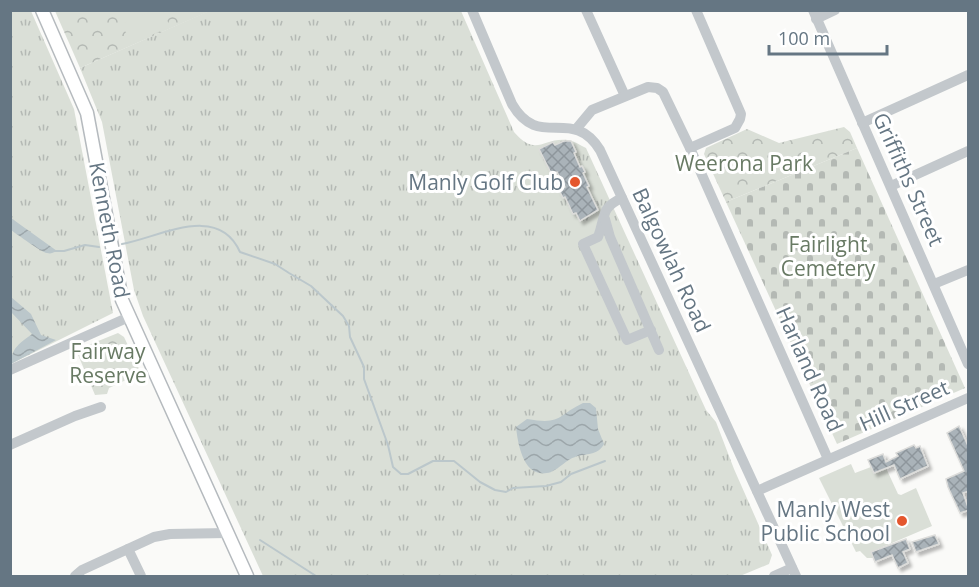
<svg xmlns="http://www.w3.org/2000/svg" width="979" height="587" viewBox="0 0 979 587" font-family="'Open Sans',sans-serif">
<style>
.grass{fill:url(#grass-tufts)}
.forest{fill:url(#forest-crowns)}
.cemetery{fill:url(#cemetery-stones)}
.pitch{fill:#dadfd7}
.water{fill:url(#water-waves)}
.lines{fill:none;stroke-linecap:round;stroke-linejoin:round}
.stream{stroke:#bbc7cb;stroke-width:2}
.building{fill:url(#building-cross-hatch);stroke:#dcdcda;stroke-width:1.5;filter:url(#shadow)}
.major-casing{stroke:#b5babe;stroke-width:15}
.minor{stroke:#c3c8cc;stroke-width:10}
.major{stroke:#fff;stroke-width:12}
.poi-dot{fill:#e4572e;stroke:#fff;stroke-width:2}
.labels{text-anchor:middle;dominant-baseline:central;stroke-width:6;stroke-linejoin:round;paint-order:stroke}
.park-label{font-size:21px;fill:#687a64;stroke:#fff}
.street-label{font-size:21px;fill:#657683;stroke:#fff}
.poi-label{font-size:21px;fill:#657683;stroke:#fff;text-anchor:end}
</style>
<defs>
<pattern id="grass-tufts" width="24" height="20" patternUnits="userSpaceOnUse" patternTransform="scale(1.5)"><rect width="24" height="20" fill="#dadfd7"/><path d="M3 7l-1-3M5 7V3M7 7l1-3M15 17l-1-3M17 17v-4M19 17l1-3" fill="none" stroke="#b4b9b4"/></pattern>
<pattern id="forest-crowns" width="20" height="18" patternUnits="userSpaceOnUse" patternTransform="scale(1.5)"><rect width="20" height="18" fill="#dadfd7"/><path d="M2 6a3 3 0 1 1 6 0M12 15a3 3 0 1 1 6 0" fill="none" stroke="#b4b9b4"/></pattern>
<pattern id="cemetery-stones" width="16" height="16" patternUnits="userSpaceOnUse" patternTransform="scale(1.5)"><rect width="16" height="16" fill="#dadfd7"/><path d="M2 7V4a2 2 0 0 1 4 0v3zM10 15v-3a2 2 0 0 1 4 0v3z" fill="#b4b9b4"/></pattern>
<pattern id="water-waves" width="16" height="10" patternUnits="userSpaceOnUse" patternTransform="scale(1.5)"><rect width="16" height="10" fill="#bbc7cb"/><path d="M0 5q4-4 8 0t8 0" fill="none" stroke="#9ca6aa"/></pattern>
<pattern id="building-cross-hatch" width="8" height="8" patternUnits="userSpaceOnUse" patternTransform="scale(1.5)"><rect width="8" height="8" fill="#aab3b9"/><path d="M0 0l8 8M0 8l8-8" fill="none" stroke="#8e969c"/></pattern>
<filter id="shadow"><feDropShadow dx="3.5" dy="3.5" stdDeviation="1.5" flood-color="#0004"/></filter>
</defs>
<rect width="100%" height="100%" fill="#fafaf8"/>
<g class="grass">
<polygon points="11,11 31,11 74,109 113,313 11,364"/>
<path d="M 209,11 L 461,11 L 514,132 C 537,158 542,137 568,140 C 574,141 580,145 586,148 L 706,410 L 716,422 L 734,469 L 772,555 L 769,564 L 740,576 L 263,576 L 143,316 L 134,290 L 102,122 L 80,68 Z"/>
</g>
<g class="forest">
<polygon points="55,11 210,11 80,68"/>
<polygon points="844,127 850,132 857,148 726,202 704,154 706,148 747,129 779,143"/>
<polygon points="118,333 124,337 141,373 109,388 107,394 95,395 76,350"/>
</g>
<polygon class="cemetery" points="857,148 965,388 837,444 726,202"/>
<g class="pitch">
<polygon points="152,11 163,11 170,27 131,44 122,24"/>
<polygon points="851,464 855,473 871,467 874,473 886,468 898,494 901,495 916,488 932,526 871,552 873,558 867,558 860,551 856,552 819,478"/>
</g>
<g class="water">
<path d="M 11,218 L 57,251 C 52,253 51,254 47,253 C 41,252 18,235 11,230 Z"/>
<path d="M 11,297 L 31,314 L 41,335 L 56,340 L 11,364 C 11,348 20,343 32,334 L 11,312 Z"/>
<path d="M 583,403 L 590,403 L 596,408 L 598,429 L 604,444 C 598,456 586,453 575,457 C 566,460 560,468 551,472 C 524,481 518,445 516,427 L 527,419 C 562,425 556,416 583,403 Z"/>
</g>
<g class="lines">
<g class="stream">
<path d="M 122,244 C 158,238 218,202 240,252 L 275,264 L 289,273 L 311,286 L 343,316 L 349,326 L 350,337 L 364,367 L 364,379 L 388,445 L 393,467 L 401,474 L 408,474 L 433,461 L 454,461 L 480,482 L 495,490 L 506,492 L 513,488 L 546,486 L 561,482 L 571,474 L 605,461"/>
<polyline points="55,251 64,251 85,245 99,247"/>
<polyline points="260,540 316,576"/>
</g>
</g>
<g class="building">
<polygon points="564,141 571,141 576,152 574,153 580,167 582,166 585,172 583,173 589,186 587,187 598,210 580,221 576,213 573,214 565,197 563,198 559,190 565,187 557,172 552,175 539,149 553,142 555,145"/>
<polygon points="959,426 969,448 969,491 963,493 969,510 960,513 948,487 946,479 964,471 947,433"/>
<polygon points="914,445 916,448 920,446 928,466 900,479 894,465 874,473 868,460 883,454 886,462 898,456 896,453"/>
<polygon points="935,535 939,544 916,552 912,542"/>
<polygon points="906,539 910,549 903,552 908,563 898,568 892,555 875,562 871,552"/>
</g>
<g class="lines">
<defs>
<polyline id="major" points="42,10 87,113 122,300 247,576"/>
</defs>
<use href="#major" class="major-casing"/>
<g class="minor">
<path d="M 472,10 L 512,104 C 539,151 572,105 600,150 L 796,576"/>
<polyline points="586,10 625,96"/>
<polyline points="813,10 968,364"/>
<polyline points="816,19 835,10"/>
<polyline points="862,123 968,75"/>
<polyline points="577,128 592,110 648,87 657,88 663,92 690,148 828,459"/>
<polyline points="690,148 735,128 740,119 741,114 696,10"/>
<polyline points="891,186 968,151"/>
<path d="M 622,198 C 600,208 606,216 598,237 L 583,244 L 627,340 L 651,330"/>
<polyline points="605,219 610,237 659,350"/>
<polyline points="934,284 968,270"/>
<polyline points="10,370 129,317"/>
<polyline points="10,445 75,416 101,407"/>
<polyline points="757,491 968,398"/>
<polyline points="128,549 141,576"/>
<polyline points="75,576 82,570 154,537 170,534 227,533"/>
<polyline points="774,576 792,568"/>
</g>
<use href="#major" class="major"/>
</g>
<g class="poi-dot">
<circle cx="575" cy="182" r="6"/>
<circle cx="902" cy="521" r="6"/>
</g>
<g class="labels">
<g class="park-label">
<text x="744" y="163">Weerona Park</text>
<text x="828" y="244">Fairlight<tspan x="828" dy="24">Cemetery</tspan></text>
<text x="108" y="351">Fairway<tspan x="108" dy="24">Reserve</tspan></text>
</g>
<g class="street-label">
<text transform="translate(909 179) rotate(66)">Griffiths Street</text>
<text transform="translate(110 230) rotate(79)">Kenneth Road</text>
<text transform="translate(672 260) rotate(65)">Balgowlah Road</text>
<text transform="translate(810 369) rotate(66)">Harland Road</text>
<text transform="translate(904 405) rotate(-24)">Hill Street</text>
</g>
<g class="poi-label">
<text x="563" y="182">Manly Golf Club</text>
<text x="890" y="509">Manly West<tspan x="890" dy="24">Public School</tspan></text>
</g>
</g>
<rect width="979" height="587" fill="none" stroke="#657683" stroke-width="24"/>
<path d="M769 45v9h118v-9" fill="none" stroke="#657683" stroke-width="3"/>
<text x="778" y="45" font-size="18" fill="#657683" stroke="#ffffff" stroke-width="4.5" paint-order="stroke">100 m</text>
</svg>
